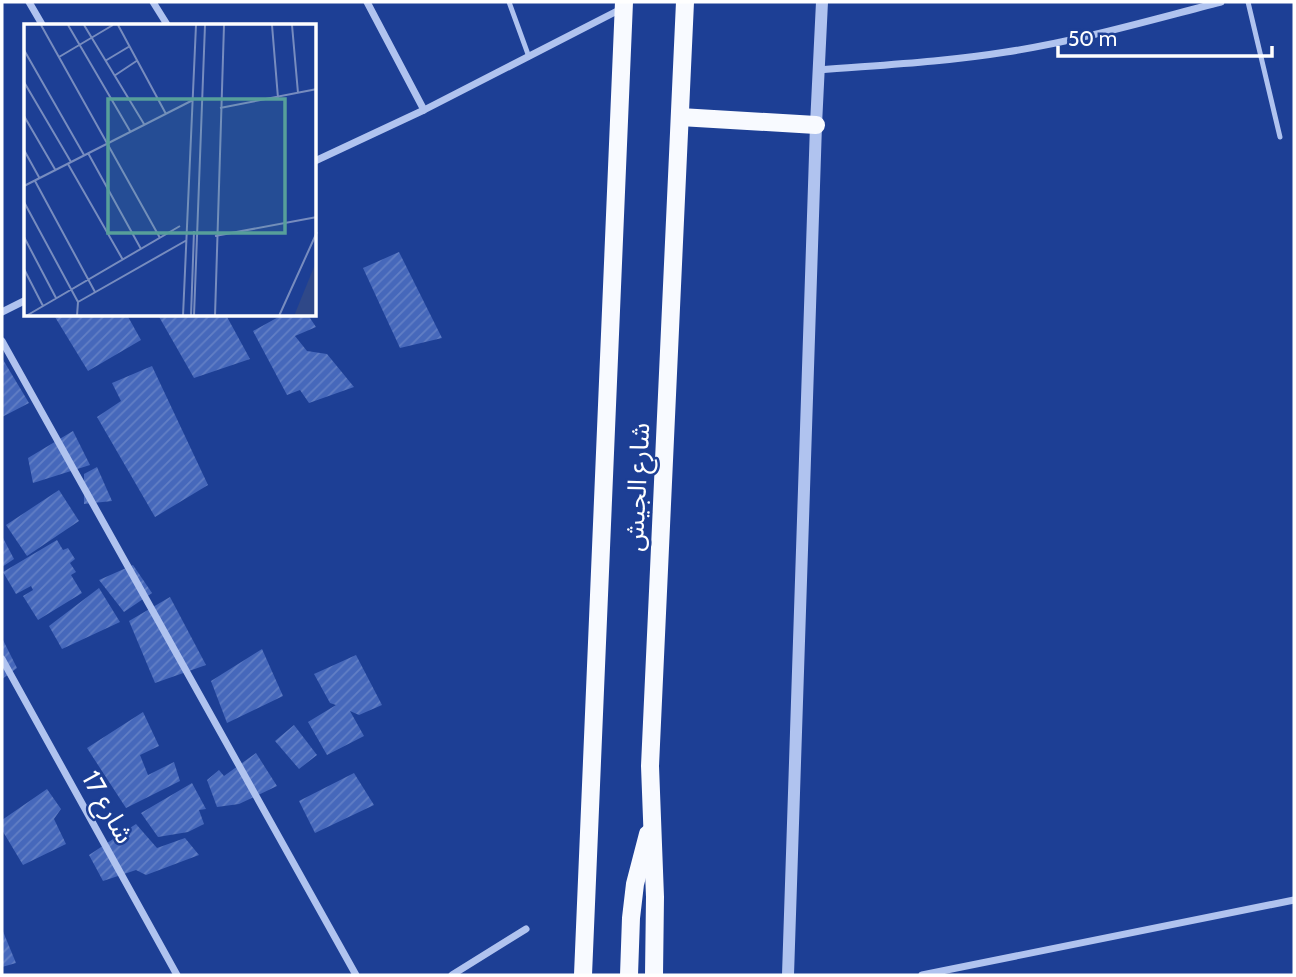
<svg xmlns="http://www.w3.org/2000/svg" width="1296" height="977" viewBox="0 0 1296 977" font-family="Cabin,'Noto Sans Arabic',sans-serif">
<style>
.building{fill:url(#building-hatch)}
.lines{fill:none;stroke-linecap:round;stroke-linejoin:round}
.service{stroke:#b0c3ef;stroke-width:5}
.minor{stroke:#b0c3ef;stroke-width:7}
.tertiary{stroke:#b0c3ef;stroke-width:12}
.primary{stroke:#f8faff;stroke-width:18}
.labels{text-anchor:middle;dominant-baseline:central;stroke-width:5;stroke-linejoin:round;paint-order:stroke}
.street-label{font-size:26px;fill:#fff;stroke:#1d3f95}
.inset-road{fill:none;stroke:#778cbf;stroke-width:2}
.view{fill:#579f9a;fill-opacity:0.15;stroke:#579f9a;stroke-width:3.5}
.inset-edge{fill:none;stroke:#fff;stroke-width:3.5}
</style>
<defs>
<pattern id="building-hatch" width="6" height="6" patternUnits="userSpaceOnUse" patternTransform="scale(1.75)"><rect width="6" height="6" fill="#4668bb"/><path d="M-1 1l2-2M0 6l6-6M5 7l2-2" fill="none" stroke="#627fc5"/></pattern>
</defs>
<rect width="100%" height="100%" fill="#1d3f95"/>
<g class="building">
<polygon points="399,252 442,338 400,348 363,268"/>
<polygon points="60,315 127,315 141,340 88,371 55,317"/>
<polygon points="158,315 226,315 250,359 194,378"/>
<polygon points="282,315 308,315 316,327 295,336 307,351 327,354 354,387 309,403 300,390 287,395 253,331"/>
<polygon points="2,358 29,403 2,417"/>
<polygon points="152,366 208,485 155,517 97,417 121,401 112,383"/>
<polygon points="73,431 90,465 33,483 28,458"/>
<polygon points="97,467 112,501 84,504 84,474"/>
<polygon points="59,490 79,521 27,556 6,525"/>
<polygon points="2,536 14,559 2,567"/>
<polygon points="57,540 63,550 68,548 75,559 70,563 76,572 71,575 82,593 38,620 23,596 33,590 31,586 16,594 3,572"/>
<polygon points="133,565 152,593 124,612 99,580"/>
<polygon points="99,588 120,622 62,649 49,626"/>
<polygon points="170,597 206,665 155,683 129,621"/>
<polygon points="2,638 17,668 2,679"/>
<polygon points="262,649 283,696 227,723 211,681"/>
<polygon points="356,655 382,705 359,715 350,711 364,736 327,755 308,722 336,705 330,703 314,674"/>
<polygon points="143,712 159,746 140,755 148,775 174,762 180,781 126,808 87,748"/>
<polygon points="294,725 317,755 299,769 275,741"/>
<polygon points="256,753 277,786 239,804 217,807 207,780 219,770 224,776"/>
<polygon points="354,773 374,805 315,833 299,801"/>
<polygon points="192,783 206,809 199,810 204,824 188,832 158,837 141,813"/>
<polygon points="47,789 61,809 54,819 66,844 23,865 2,830 2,820"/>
<polygon points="136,824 157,848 185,838 199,855 146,875 136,870 103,881 89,855"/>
<polygon points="2,929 16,963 2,967"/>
</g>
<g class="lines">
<g class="service">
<polyline points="509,2 529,57"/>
<polyline points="1248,2 1280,137"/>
</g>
<g class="minor">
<polyline points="29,2 43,26"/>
<polyline points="153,2 168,26"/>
<polyline points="367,2 424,110"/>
<path d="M 819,70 C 881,65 944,62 1006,52 C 1079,41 1150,20 1221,2"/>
<polyline points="315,161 424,110 623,8"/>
<polyline points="2,312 26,300"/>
<polyline points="2,341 356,975"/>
<polyline points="2,659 177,975"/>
<polyline points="452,975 526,929"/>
<polyline points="922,975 1294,900"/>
</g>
<polyline class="tertiary" points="788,975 816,125 822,2"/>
<g class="primary">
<polyline points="680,117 816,125"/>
<polyline points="583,975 624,2"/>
<polyline points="629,975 631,918 635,884 648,834"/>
<polyline points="654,975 655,897 650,766 685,2"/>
</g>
</g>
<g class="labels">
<g class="street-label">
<text transform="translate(637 487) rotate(-87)">شارع الجيش</text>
<text transform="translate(108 807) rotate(61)">شارع 17</text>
</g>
</g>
<g transform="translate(24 24)">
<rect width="292" height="292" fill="#1d3f95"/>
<path d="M 292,238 L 292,292 L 270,292 Z" fill="#2f4888"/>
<path class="inset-road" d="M 17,1 L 136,214M 44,1 L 106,107M 60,1 L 120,100M 94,1 L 142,90M 248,1 L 254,74M 268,1 L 274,69M 0,26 L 60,131M 35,33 L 89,1M 81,37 L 106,22M 90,52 L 114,36M 0,58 L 47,138M 196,84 L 293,65M 0,92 L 32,147M 0,126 L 16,155M 64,129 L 117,225M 44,140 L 99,236M 11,157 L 71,268M 0,162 L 169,76M 0,178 L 54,278 L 53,292M 191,212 L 293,193M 0,213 L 32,274M 0,245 L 19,282M 54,278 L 163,216M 2,292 L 156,202M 159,292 L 172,1M 167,292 L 170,207M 170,292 L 181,1M 191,292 L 200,1M 255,292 L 293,208"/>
<path class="view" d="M 84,75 L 261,75 L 261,209 L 84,209 Z"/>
<rect width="292" height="292" class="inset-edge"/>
</g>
<rect width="1296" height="977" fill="none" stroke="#ffffff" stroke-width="7"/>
<path d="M1058 46v10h214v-10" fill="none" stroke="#ffffff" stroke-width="3.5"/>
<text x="1068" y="46" font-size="21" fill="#ffffff" stroke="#1d3f95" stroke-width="5" paint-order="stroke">50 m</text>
</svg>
